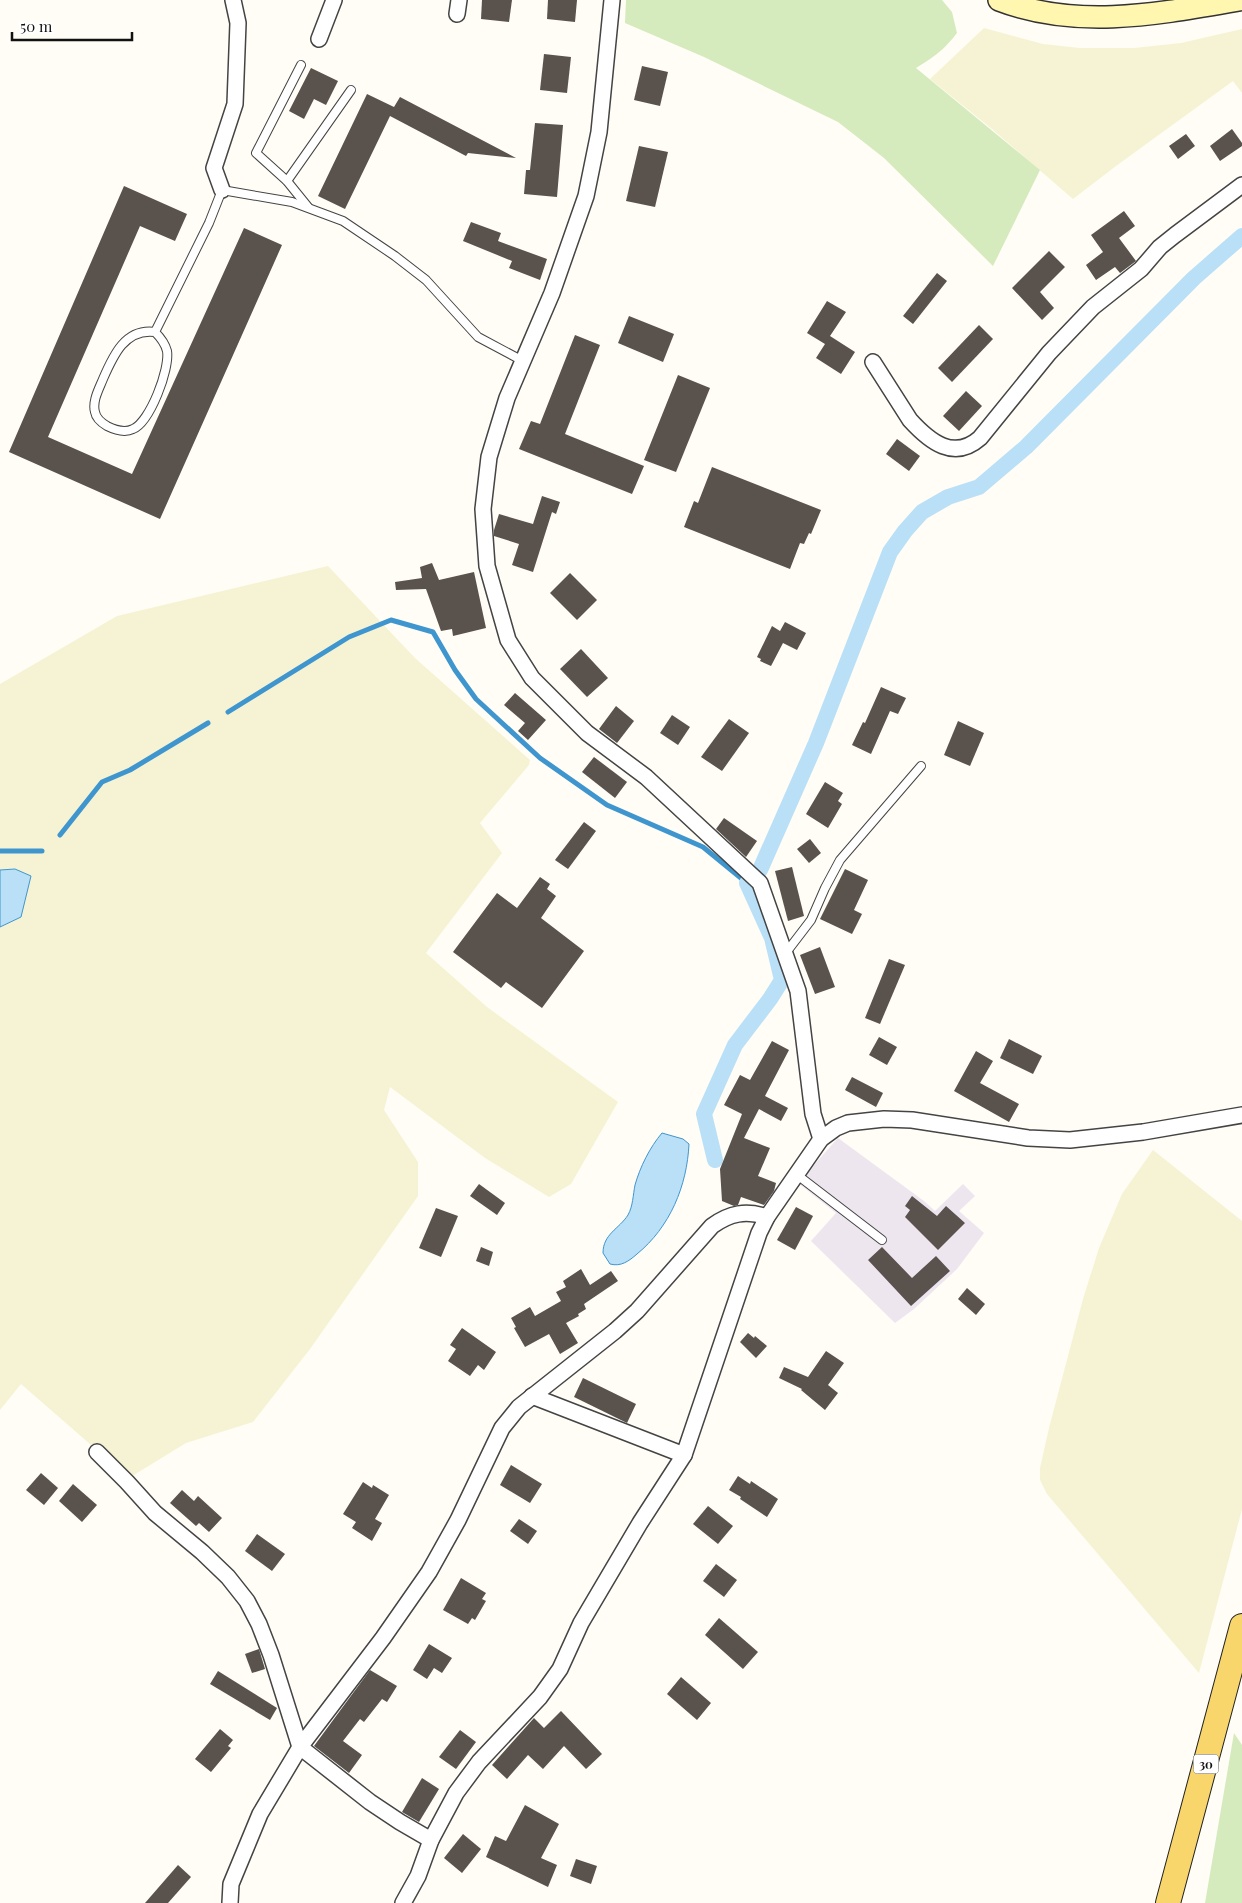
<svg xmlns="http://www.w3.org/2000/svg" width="1242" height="1903" viewBox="0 0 1242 1903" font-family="'Playfair Display',serif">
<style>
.industrial{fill:#eee6ef}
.farmland{fill:#f6f3d4}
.green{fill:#d5ebbd}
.water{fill:#b9e0f7;stroke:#3f96cf}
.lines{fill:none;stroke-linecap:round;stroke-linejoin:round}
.stream{stroke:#3f96cf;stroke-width:5}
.canal{stroke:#b9e0f7;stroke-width:16}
.building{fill:#5a524d}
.service-casing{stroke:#444;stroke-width:10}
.minor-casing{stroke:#444;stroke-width:18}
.secondary-casing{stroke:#333;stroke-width:24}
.primary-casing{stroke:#222;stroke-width:26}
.service{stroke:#fff;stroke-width:8}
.minor{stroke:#fff;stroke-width:15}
.secondary{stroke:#fff6b0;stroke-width:21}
.primary{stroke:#f9d66b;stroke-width:24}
.labels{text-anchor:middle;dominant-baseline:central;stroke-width:5;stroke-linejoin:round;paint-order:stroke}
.shield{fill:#fff;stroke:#585858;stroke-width:1}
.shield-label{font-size:12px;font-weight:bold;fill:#111}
</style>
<rect width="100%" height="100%" fill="#fffdf5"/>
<polygon class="industrial" points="838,1138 924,1201 935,1211 963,1184 975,1196 959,1211 984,1233 957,1269 914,1309 895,1323 811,1241 836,1213 798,1183"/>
<g class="farmland">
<polygon points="984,28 1043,44 1080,48 1134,48 1181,43 1242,29 1242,93 1233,81 1116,166 1073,199 992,129 930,79"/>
<polygon points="328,566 415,658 530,760 529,765 480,823 502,853 426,953 487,1007 618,1102 571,1184 549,1197 485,1158 390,1087 384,1110 418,1162 418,1196 310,1349 253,1422 186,1443 129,1478 21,1384 0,1410 0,684 117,616"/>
<polygon points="1153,1150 1242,1221 1242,1509 1199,1673 1047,1494 1040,1480 1040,1468 1049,1428 1083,1299 1099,1248 1122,1194"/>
</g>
<g class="green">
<path d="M 626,0 L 942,0 L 952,12 L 957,33 C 944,50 934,57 916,68 L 1040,170 L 993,266 L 884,158 L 838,122 L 704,57 L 625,23 Z"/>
<polygon points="1234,1733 1242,1745 1242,1903 1205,1903"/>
</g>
<g class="water">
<polygon points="15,869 31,876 21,917 0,927 0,870"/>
<path d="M 662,1133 L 683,1139 L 689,1144 C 687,1186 670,1227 637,1254 C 629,1261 621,1267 610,1264 L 603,1253 C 603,1234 619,1229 628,1215 C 633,1206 633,1195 635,1185 C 640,1167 650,1147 662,1133 Z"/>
</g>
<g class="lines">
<g class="stream">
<polyline points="228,712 349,637 391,620 433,632 455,670 476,699 540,758 607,805 703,847 747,883"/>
<polyline points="60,835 102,782 130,770 208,723"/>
<polyline points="0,851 42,851"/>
</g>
<g class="canal">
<polyline points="760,870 816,743 890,552 905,531 922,512 948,497 979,487 1026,447 1194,278 1242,236"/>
<polyline points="715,1160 704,1114 735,1045 770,999 782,980 772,938 747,883"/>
</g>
</g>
<g class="building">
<polygon points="482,0 512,0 509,22 481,19"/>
<polygon points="548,0 577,0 575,22 547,19"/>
<polygon points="544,54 571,57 567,93 540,90"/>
<polygon points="642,66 668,72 660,106 634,100"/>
<polygon points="311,68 338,81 326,105 314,99 304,119 289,111"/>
<polygon points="367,94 394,107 400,97 516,158 468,153 466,156 390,116 345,209 318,196"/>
<polygon points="535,123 563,125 557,197 524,194 526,170 530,170"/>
<polygon points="1232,129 1242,143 1242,146 1220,161 1210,146"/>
<polygon points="1186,134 1195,146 1178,159 1169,146"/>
<polygon points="639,146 668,152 655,207 626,201"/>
<polygon points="124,186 187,214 175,241 140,226 48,437 132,474 244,228 282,245 160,519 9,452"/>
<polygon points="1124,211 1135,226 1119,238 1136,261 1120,273 1115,267 1096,280 1086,265 1103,252 1091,235"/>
<polygon points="471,222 501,233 498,241 547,259 540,280 509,268 512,261 463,241"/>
<polygon points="1049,251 1065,267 1040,292 1054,308 1042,320 1012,288"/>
<polygon points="937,273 947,281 913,324 903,316"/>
<polygon points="827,301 846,312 830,336 855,352 841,374 816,358 825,344 807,333"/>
<polygon points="629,316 674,334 663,362 618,343"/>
<polygon points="979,325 993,339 952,382 938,368"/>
<polygon points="575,335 600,345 565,434 644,466 632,494 519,449 531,421 540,424"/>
<polygon points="678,375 710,388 676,472 644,460"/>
<polygon points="966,391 982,406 959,431 943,416"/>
<polygon points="897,439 920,456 909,471 886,454"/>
<polygon points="712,467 821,510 811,534 809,533 804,544 800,543 790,569 684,527 694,501 698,503"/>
<polygon points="542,496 560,502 556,514 552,512 533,572 512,565 519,544 494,536 494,530 499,514 533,524"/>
<polygon points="432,563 439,580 474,572 486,628 453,636 452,629 441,631 426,589 396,590 395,582 422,578 420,567"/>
<polygon points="570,573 597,600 577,620 550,593"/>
<polygon points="785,622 806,633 797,650 783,643 771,666 760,661 761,659 757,657 772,626 780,631"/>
<polygon points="581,649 608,678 587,697 560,669"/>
<polygon points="881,687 906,698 898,714 890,711 871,754 852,745 863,722 865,723"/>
<polygon points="515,693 546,720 528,740 518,731 525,723 504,705"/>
<polygon points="616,706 634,721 617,743 599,729"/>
<polygon points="672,715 690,727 678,745 660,733"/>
<polygon points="729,719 749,733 722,771 701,757"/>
<polygon points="958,721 984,733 970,766 944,755"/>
<polygon points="594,757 627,782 615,798 582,772"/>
<polygon points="825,782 843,793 838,801 842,804 828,828 806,814"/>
<polygon points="724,818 757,841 746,857 716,829"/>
<polygon points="584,822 596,831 568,869 555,860"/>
<polygon points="810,839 821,853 809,863 797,849"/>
<polygon points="792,867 804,916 788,921 775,871"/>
<polygon points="845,869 868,880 854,910 862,914 852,934 820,919"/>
<polygon points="540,877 550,884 547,889 556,896 541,918 584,951 542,1008 506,982 501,988 453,952 497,893 517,908"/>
<polygon points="820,947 835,987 815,994 800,955"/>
<polygon points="889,959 905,965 880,1024 865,1018"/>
<polygon points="879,1037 897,1047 887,1065 869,1055"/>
<polygon points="1009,1039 1042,1056 1033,1074 1000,1058"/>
<polygon points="772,1041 789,1050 765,1096 788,1108 781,1121 759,1109 744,1138 770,1148 758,1176 776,1183 774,1191 764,1205 741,1197 738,1205 734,1206 722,1201 720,1169 742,1114 724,1105 740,1075 750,1080"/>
<polygon points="976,1051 993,1061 980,1083 1019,1104 1009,1122 954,1091"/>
<polygon points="852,1077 883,1093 876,1107 845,1090"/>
<polygon points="479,1184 505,1203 497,1215 470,1196"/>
<polygon points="912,1196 937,1216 946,1206 965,1223 938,1250 905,1217 910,1210 905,1206"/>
<polygon points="796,1207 813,1216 795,1250 777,1240"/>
<polygon points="436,1208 458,1216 441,1257 419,1248"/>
<polygon points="481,1247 493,1252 489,1266 476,1261"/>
<polygon points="882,1247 912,1278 936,1256 950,1271 911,1306 868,1260"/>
<polygon points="581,1269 590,1285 611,1271 618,1281 584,1304 586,1309 578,1314 579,1316 566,1323 578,1343 560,1354 549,1334 525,1347 514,1328 516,1327 511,1318 530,1307 535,1316 561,1301 556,1292 566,1287 563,1281"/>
<polygon points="967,1288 985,1304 976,1315 958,1299"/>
<polygon points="462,1328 496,1352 484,1370 478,1365 470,1376 448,1361 456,1349 450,1345"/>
<polygon points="748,1333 754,1338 755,1336 767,1346 756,1358 740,1342"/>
<polygon points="826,1351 844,1363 828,1385 838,1393 825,1410 801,1390 802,1389 779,1378 784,1367 808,1377"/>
<polygon points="583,1378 636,1404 627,1423 574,1397"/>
<polygon points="511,1465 542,1484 530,1503 500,1485"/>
<polygon points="41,1473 58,1488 44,1505 26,1490"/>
<polygon points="738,1476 750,1484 751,1481 778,1499 767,1517 740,1499 741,1497 729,1490"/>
<polygon points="363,1482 372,1488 373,1485 389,1495 375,1519 382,1523 372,1541 352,1528 356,1522 343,1514"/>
<polygon points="73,1484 97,1505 82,1522 59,1501"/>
<polygon points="182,1490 194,1501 198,1496 222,1518 209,1532 199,1523 196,1526 170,1503"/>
<polygon points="708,1506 733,1526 718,1544 693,1524"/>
<polygon points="519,1519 537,1531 528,1544 510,1531"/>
<polygon points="257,1534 285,1554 272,1571 245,1551"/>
<polygon points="716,1564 737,1580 724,1597 703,1581"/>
<polygon points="461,1578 486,1593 482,1599 486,1601 475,1620 472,1618 468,1624 443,1610"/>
<polygon points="719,1618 758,1652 743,1669 705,1635"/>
<polygon points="429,1644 452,1658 442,1673 434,1668 427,1679 413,1670"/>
<polygon points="259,1649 265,1669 252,1673 245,1654"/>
<polygon points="370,1670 397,1686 387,1702 382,1699 364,1722 360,1719 343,1741 362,1755 349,1773 314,1746"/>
<polygon points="218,1671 277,1708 270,1720 210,1684"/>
<polygon points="681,1677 711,1703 697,1720 667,1694"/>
<polygon points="561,1711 602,1754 586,1769 564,1746 543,1769 528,1755 507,1779 492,1765 534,1718 544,1728"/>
<polygon points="220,1729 233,1740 228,1746 231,1748 211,1772 195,1759"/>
<polygon points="460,1730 476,1742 456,1769 439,1757"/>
<polygon points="422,1778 439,1789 419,1822 402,1812"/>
<polygon points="525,1805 559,1824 541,1858 557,1865 548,1887 486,1857 495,1836 506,1841"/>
<polygon points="463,1834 481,1849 462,1873 444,1858"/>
<polygon points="576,1859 597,1866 591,1884 570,1876"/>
<polygon points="178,1865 191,1877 168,1903 145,1903"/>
</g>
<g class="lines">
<defs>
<g id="service">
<polyline points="301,65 256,153 287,181 308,207"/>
<polyline points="287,181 351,90"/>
<path d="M 155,332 C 161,338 165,343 167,351 C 170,369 150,422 133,429 C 125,433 115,430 107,426 C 102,423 96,418 95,412 C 92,401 99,389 103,379 C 113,356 125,328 155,332 L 209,223 L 222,190 L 292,202 L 343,221 L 395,256 L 426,280 L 478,337 L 523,361"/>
<polyline points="785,954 811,920 825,888 840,860 921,766"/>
<polyline points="796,1174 882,1240"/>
</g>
<g id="minor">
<polyline points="612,0 599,132 586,196 552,293 507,398 489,457 483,509 487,566 508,640 532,678 587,733 646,777 760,883 798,991 813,1114 821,1139"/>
<polyline points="457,14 459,0"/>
<polyline points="319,39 334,0"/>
<polyline points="222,190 214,168 235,104 238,23 233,0"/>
<path d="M 873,362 L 910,420 C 930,442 954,461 980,438 L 1049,353 L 1093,307 L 1141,269 L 1160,247 L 1175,235 L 1242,185"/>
<polyline points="532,1396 684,1455"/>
<polyline points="97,1452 127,1482 155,1513 202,1552 228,1577 247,1601 259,1624 271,1655 300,1747 370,1802 400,1822 431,1840"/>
<path d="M 230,1903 L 231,1884 L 260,1814 L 300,1747 L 383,1638 L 429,1572 L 458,1520 L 502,1428 L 519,1407 L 615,1331 L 637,1311 L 712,1226 C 730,1213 746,1210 767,1217"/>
<polyline points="403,1903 418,1876 431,1840 456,1793 479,1762 540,1697 560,1669 581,1623 640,1523 684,1455 759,1233 767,1217 821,1139 836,1128 848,1123 884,1119 912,1120 1028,1138 1070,1140 1143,1132 1242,1115"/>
</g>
<path id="secondary" d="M 999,0 C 1077,30 1158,14 1239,0"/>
<polyline id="primary" points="1168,1903 1242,1626"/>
</defs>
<use href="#service" class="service-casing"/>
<use href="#minor" class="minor-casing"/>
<use href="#secondary" class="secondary-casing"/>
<use href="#primary" class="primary-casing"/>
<use href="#service" class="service"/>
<use href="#minor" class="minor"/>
<use href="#secondary" class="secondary"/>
<use href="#primary" class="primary"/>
</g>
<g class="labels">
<rect class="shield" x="1193.5" y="1754.5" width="25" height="19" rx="4"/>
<g class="shield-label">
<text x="1206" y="1764">30</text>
</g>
</g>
<path d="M12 32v8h120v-8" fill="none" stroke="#111111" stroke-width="2.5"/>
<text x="20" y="32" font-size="15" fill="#111111" stroke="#ffffff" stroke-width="4" paint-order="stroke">50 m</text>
</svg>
